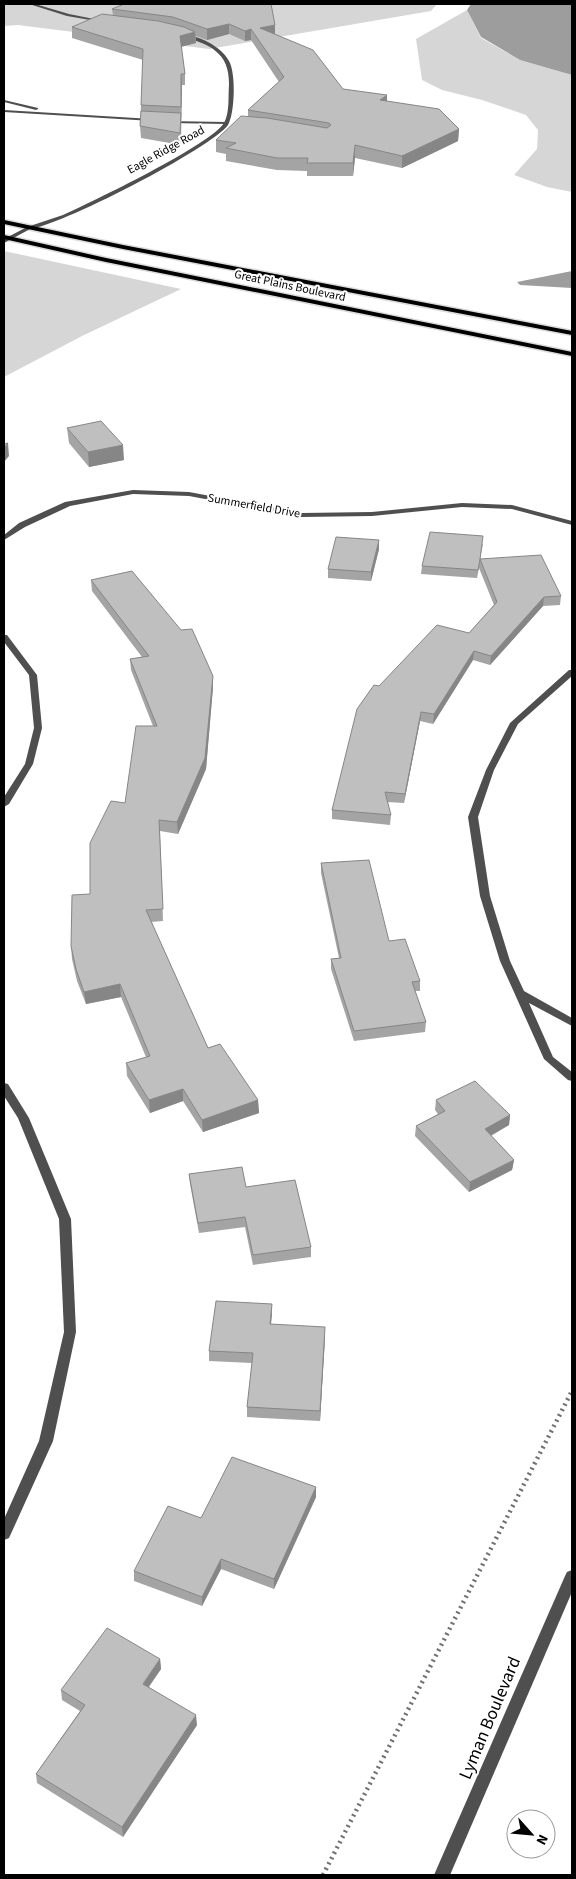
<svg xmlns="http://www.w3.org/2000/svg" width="576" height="1879" viewBox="0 0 576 1879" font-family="'Source Sans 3',sans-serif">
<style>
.green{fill:#d6d6d6}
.water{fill:#9d9d9d}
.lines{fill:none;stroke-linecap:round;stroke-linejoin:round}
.primary-casing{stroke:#dbdbdb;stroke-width:3}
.path{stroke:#717171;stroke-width:4.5;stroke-dasharray:2 4;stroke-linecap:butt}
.service{fill:#4f4f4f;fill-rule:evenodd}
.minor{fill:#4f4f4f;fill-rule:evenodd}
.tertiary{fill:#4f4f4f;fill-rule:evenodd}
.primary{fill:#000;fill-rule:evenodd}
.wall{fill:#a4a4a4}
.shaded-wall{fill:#868686}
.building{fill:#bfbfbf;stroke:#868686}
.labels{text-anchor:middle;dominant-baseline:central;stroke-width:4;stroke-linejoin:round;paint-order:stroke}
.far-street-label{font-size:12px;fill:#000;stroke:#fff}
.near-street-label{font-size:18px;fill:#000;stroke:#fff}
</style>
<rect width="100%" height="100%" fill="#fff"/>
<g class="green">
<polygon points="4,4 437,4 431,11 209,49 18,25 4,26"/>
<polygon points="467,10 481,38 520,60 572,75 572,192 547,187 514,175 537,149 538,130 526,115 482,100 442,90 422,80 416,39"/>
<polygon points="4,251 181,289 82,336 4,377"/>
</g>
<g class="water">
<polygon points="471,4 572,4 572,75 520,60 481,37 467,10"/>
<polygon points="572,271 572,288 520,285 517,282"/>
</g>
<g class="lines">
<defs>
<g id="primary">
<polygon points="4,220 123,245 572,331 572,335 123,249 4,224"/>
<polygon points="4,235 106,258 572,352 572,356 106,262 4,239"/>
</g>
</defs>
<use href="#primary" class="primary-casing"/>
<polyline class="path" points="323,1875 572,1391"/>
<g class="service">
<polygon points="4,100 38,108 38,109 36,110 4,102"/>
<polygon points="4,110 152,119 154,120 152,121 4,112"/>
<polygon points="167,121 226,122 228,123 226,124 169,123"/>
<polygon points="27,227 32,228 4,243 4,239"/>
</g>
<g class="minor">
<polygon points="29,4 35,4 69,14 104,21 102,22 67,16"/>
<path d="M 181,34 C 198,35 221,46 229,61 C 236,73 235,113 228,125 C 213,147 54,230 27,229 L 27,227 C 39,223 51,219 63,215 C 90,203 212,144 224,123 C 230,112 228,96 229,85 C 230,52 209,44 181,36 Z"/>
<polygon points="133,490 189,492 302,513 372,512 462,503 512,505 572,521 572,525 512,509 462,507 372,516 302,517 189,496 133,494 70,506 25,527 4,540 4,535 19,523 65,502"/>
<polygon points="4,635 7,635 37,675 42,728 33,764 9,804 4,807 4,797 25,764 34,728 29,675 4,642"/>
<polygon points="569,670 572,670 572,676 518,724 494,770 478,817 490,896 510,961 524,991 572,1018 572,1026 529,1003 553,1057 572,1072 572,1081 568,1080 544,1059 500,961 480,896 468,817 486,770 510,723"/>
<polygon points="4,1083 8,1084 29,1118 71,1219 76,1332 53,1441 9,1538 4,1540 4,1519 39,1441 64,1332 59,1219 18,1118 4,1096"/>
</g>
<polygon class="tertiary" points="572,1570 572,1592 450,1875 434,1875 565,1576 567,1572"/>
<use href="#primary" class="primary"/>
</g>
<g class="wall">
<polygon points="271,4 275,34 343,89 387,101 459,129 458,141 402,168 355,158 353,176 307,176 307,171 277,170 226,161 226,154 216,152 216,140 248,116 248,110 279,82 251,40 245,41 229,34 207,40 196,36 196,43 181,47 185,74 185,85 182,85 181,145 141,138 140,126 143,60 72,38 72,27 113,15 112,9"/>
<polygon points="67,428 124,460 89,467 69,443"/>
<polygon points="379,540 379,549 371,581 328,578 328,569"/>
<polygon points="483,544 480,559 561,596 560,605 543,606 490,665 473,660 433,724 420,721 404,803 387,802 391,815 390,825 332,819 332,810 379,686 469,633 494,605 479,568 477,578 421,574 422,566"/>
<polygon points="91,580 213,687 206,769 178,834 160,831 163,921 151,922 208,1048 258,1100 259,1113 203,1132 183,1101 150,1113 127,1076 126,1063 146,1057 121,997 86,1004 77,981 72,959 71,946 125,803 153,726 131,670 130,659 142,657 92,591"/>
<polygon points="321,863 389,941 420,981 420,991 415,991 426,1022 425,1032 354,1041 331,969 331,959 339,958 321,873"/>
<polygon points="436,1100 510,1115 509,1125 491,1136 514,1160 512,1170 469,1192 415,1136 416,1126 438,1114 435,1110"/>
<polygon points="189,1174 246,1187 311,1247 311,1257 253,1265 245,1227 199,1233 190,1184"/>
<polygon points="272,1304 271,1324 325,1337 320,1421 247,1417 247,1407 252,1363 209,1361 209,1351"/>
<polygon points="316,1487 316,1497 274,1589 221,1569 202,1606 134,1581 134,1571 201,1518"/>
<polygon points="160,1659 161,1669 149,1687 197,1725 123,1837 37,1783 36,1774 80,1711 62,1700 61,1690"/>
</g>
<g class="shaded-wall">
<polygon points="229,24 229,34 207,40 207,29"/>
<polygon points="275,25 275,36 260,28"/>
<polygon points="251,29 251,40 245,41 245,31"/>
<polygon points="195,32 196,43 180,47 180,36"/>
<polygon points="181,74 182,85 181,119"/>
<polygon points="387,95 387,107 380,100"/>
<polygon points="459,129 458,141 402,168 402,156"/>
<polygon points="355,145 355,158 353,176 353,163"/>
<polygon points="8,443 9,456 4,462 4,448"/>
<polygon points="123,445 124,460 89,467 88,452"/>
<polygon points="379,540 379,549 371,581 371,572"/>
<polygon points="544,597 543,606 490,665 491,656"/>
<polygon points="474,651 473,660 433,724 434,714"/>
<polygon points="213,676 213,687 206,769 178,834 177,822"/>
<polygon points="421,712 420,721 404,803 405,794"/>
<polygon points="120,984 121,997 86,1004 84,992"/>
<polygon points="183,1089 183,1101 150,1113 149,1100"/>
<polygon points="258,1100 259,1113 203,1132 202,1120"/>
<polygon points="510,1115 509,1125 484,1139 485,1129"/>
<polygon points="514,1160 512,1170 469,1192 470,1182"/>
<polygon points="272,1304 272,1314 270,1334 270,1324"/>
<polygon points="325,1327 325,1337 320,1421 320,1411"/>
<polygon points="316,1487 316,1497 274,1589 274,1579"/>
<polygon points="221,1559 221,1569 202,1606 202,1597"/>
<polygon points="160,1659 161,1669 144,1693 143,1684"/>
<polygon points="196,1715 197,1725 123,1837 122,1827"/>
</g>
<g class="building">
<polygon points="124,4 271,4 275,25 260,28 313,50 343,89 387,95 380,100 439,109 459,129 402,156 355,145 353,163 307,163 308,158 277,158 226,148 236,143 216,140 241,116 267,118 327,128 331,125 329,123 248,110 284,77 251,29 245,31 229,24 207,29 173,17 112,9"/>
<polygon points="102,14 158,21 184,27 195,32 180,36 185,74 181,74 181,107 141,105 143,49 72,27"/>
<polygon points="141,111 181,113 180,133 140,126"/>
<polygon points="101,421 123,445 88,452 67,428"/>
<polygon points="8,443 4,448 4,444"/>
<polygon points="430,532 483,536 480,559 541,555 561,596 544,597 491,656 474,651 434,714 421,712 405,794 385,792 391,815 332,810 357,709 374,685 379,686 437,625 469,633 497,602 480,559 478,570 422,566"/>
<polygon points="336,537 379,540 371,572 328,569"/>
<polygon points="132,571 181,630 192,629 213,676 205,758 177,822 159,820 163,909 146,910 208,1048 220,1044 258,1100 202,1120 183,1089 149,1100 126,1063 150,1056 120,984 84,992 76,969 71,946 72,895 90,894 90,843 111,801 125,803 136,726 157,726 130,659 149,656 91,580"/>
<polygon points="369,860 389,941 405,939 420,981 412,982 426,1022 354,1031 331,959 341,958 321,863"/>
<polygon points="475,1081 510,1115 485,1129 514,1160 470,1182 416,1126 445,1111 436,1100"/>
<polygon points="242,1167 246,1187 295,1180 311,1247 253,1255 245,1217 198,1223 189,1174"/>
<polygon points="216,1301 272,1304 270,1324 325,1327 320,1411 247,1407 253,1353 209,1351"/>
<polygon points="232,1457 316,1487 274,1579 221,1559 202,1597 134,1571 168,1506 201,1518"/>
<polygon points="107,1628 160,1659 143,1684 196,1715 122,1827 36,1774 85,1705 61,1690"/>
</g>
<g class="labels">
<g class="far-street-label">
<text transform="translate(166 150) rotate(-29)">Eagle Ridge Road</text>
<text transform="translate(290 286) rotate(12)">Great Plains Boulevard</text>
<text transform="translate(254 506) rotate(10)">Summerfield Drive</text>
</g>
<g class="near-street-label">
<text transform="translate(490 1718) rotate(-67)">Lyman Boulevard</text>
</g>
</g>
<rect width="576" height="1879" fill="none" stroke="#000000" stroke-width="10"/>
<g transform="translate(531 1834) rotate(117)"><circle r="24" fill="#ffffff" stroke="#999999"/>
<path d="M0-4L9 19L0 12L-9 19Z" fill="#000000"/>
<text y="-8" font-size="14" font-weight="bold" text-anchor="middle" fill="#000000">N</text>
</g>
</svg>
